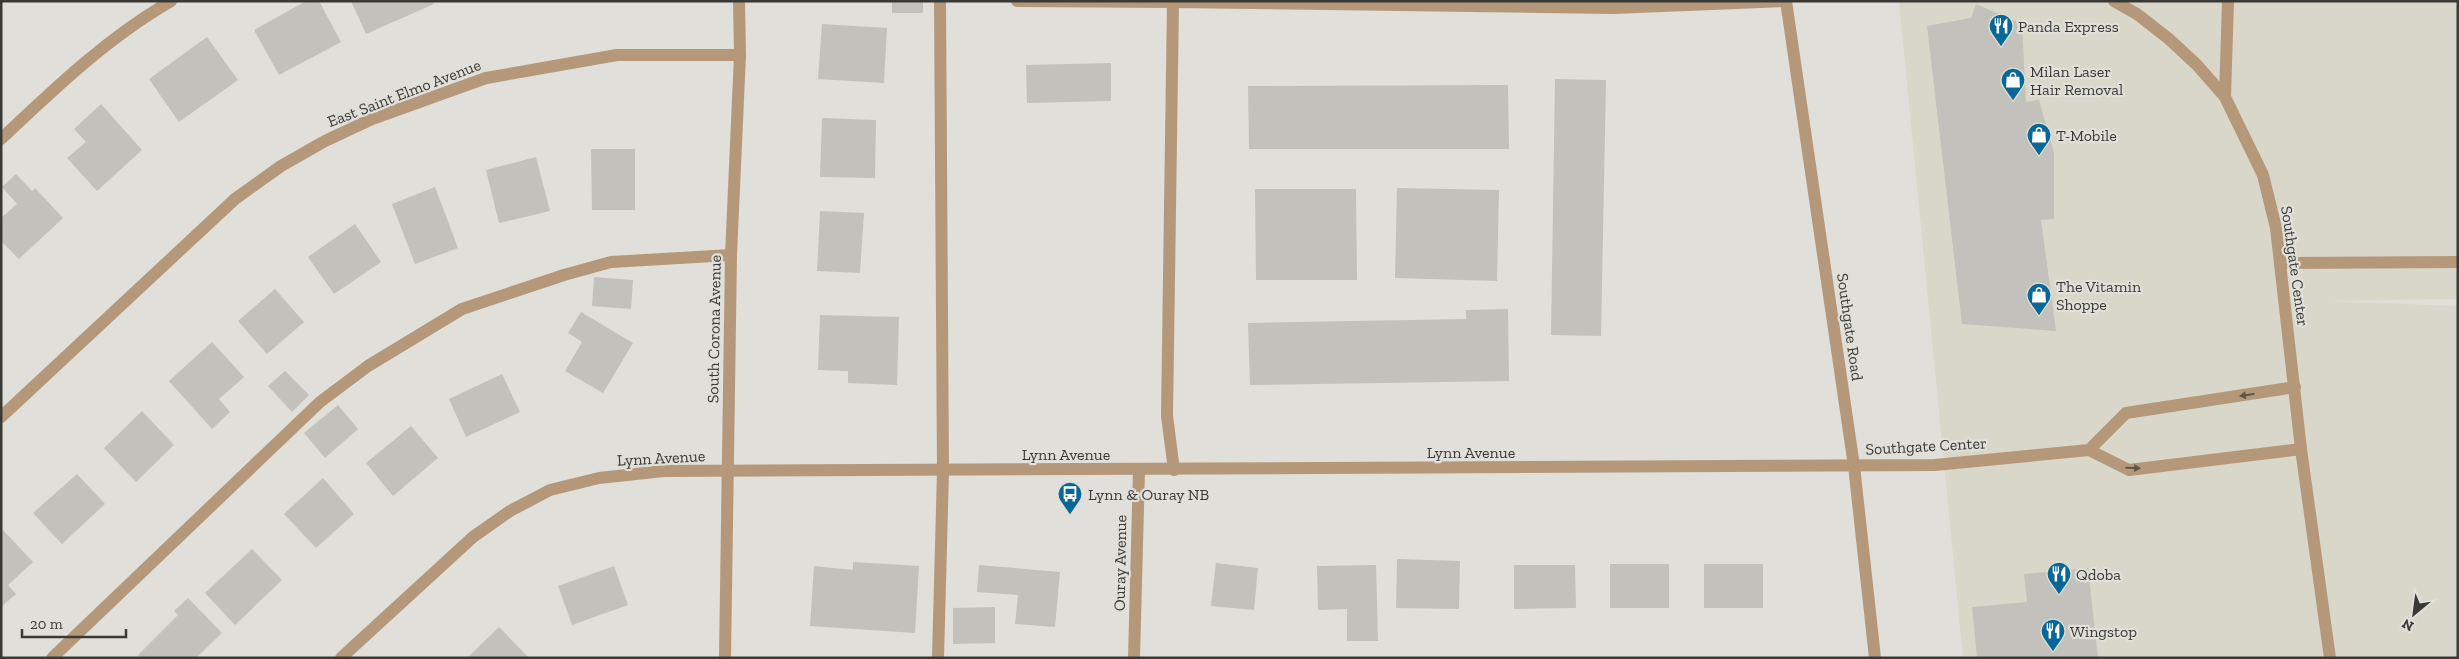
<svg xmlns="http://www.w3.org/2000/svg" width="2459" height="659" viewBox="0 0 2459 659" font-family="'Zilla Slab',serif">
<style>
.built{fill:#d9d7c9}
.building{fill:#c2c1bb}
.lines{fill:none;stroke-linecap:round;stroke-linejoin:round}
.minor{stroke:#b59879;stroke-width:12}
.oneway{fill:#5e564a}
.labels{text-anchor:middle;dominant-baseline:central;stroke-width:4.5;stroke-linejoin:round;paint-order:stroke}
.poi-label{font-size:16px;fill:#393936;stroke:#e0dfd9;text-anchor:start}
.street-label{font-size:16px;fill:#393936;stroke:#e0dfd9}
</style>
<rect width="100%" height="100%" fill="#e0dfd9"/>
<polygon class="built" points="1899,1 2458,1 2458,299 2328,301 2458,306 2458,658 1963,658"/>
<g class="building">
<polygon points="306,1 319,1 341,42 279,75 254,30"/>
<polygon points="351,1 432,1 434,4 366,34"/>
<rect x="892" y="1" width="31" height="12"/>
<polygon points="1976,4 2022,24 2026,102 2039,100 2054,153 2054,219 2041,220 2056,331 1962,324 1927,26 1971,18"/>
<polygon points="822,24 887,28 884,83 818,79"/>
<polygon points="207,37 238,80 179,122 149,79"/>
<polygon points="1111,63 1111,101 1027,103 1026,65"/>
<polygon points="1555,79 1606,80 1601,336 1551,335"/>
<polygon points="1508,85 1509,149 1249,149 1248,86"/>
<polygon points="101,104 142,150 97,191 67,158 86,142 74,129"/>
<polygon points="822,118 876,120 875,178 820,177"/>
<polygon points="591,149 635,149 635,210 592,210"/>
<polygon points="536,157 550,211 499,223 486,170"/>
<polygon points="16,174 32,191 35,188 63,218 19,259 1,241 1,218 17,204 2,187"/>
<polygon points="435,187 458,248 415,264 392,204"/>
<polygon points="1397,188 1499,190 1497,281 1395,278"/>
<polygon points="1255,189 1356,189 1357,280 1256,280"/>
<polygon points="820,211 864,213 860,273 817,271"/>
<polygon points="355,224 381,262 334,294 308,257"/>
<polygon points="594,277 633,280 631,309 592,306"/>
<polygon points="275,289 304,322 267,354 238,321"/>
<polygon points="1508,309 1509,381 1250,385 1248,323 1466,319 1466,310"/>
<polygon points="581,312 633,343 603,393 565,371 582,342 568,333"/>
<polygon points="820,315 899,317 897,385 848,383 848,371 818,370"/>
<polygon points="212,342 244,377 219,399 230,412 212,429 169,381"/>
<polygon points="285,371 309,395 292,412 268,386"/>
<polygon points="502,374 520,412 466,437 449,399"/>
<polygon points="338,405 358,429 325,458 304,433"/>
<polygon points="142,411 174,445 136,482 104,448"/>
<polygon points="411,426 438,458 393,496 366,463"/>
<polygon points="77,474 105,504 62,544 33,513"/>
<polygon points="323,478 354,514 316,548 284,514"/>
<polygon points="3,530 33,562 8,585 16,594 1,607 1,532"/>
<polygon points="252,549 282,580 235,625 205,593"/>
<polygon points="1397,559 1460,561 1459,609 1396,608"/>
<polygon points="853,562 919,566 915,633 810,626 814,566 853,570"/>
<polygon points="1216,563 1258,568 1254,610 1211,606"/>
<rect x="1610" y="564" width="59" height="44"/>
<rect x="1704" y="564" width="59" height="44"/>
<polygon points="979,565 1060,572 1055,627 1015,624 1018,595 977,592"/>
<polygon points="1376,565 1378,641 1347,641 1347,609 1318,610 1317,566"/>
<polygon points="1514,565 1575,565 1576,608 1514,609"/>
<polygon points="614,566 628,605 572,625 558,586"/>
<polygon points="2088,568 2098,658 1977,658 1972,607 2027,602 2024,574"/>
<polygon points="188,598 222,633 196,658 141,658 138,655 178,615 174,611"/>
<polygon points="995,607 995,643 953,644 953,608"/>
<polygon points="499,627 529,658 467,658"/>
</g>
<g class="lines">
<g class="minor">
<polyline points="1017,1 1173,2 1167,416 1174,470"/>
<polyline points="1786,1 1854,466 1875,658"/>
<polyline points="2114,1 2137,14 2169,39 2197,65 2225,97 2263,175 2276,228 2301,449 2330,658"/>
<polyline points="1173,2 1613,8 1786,1"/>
<polyline points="2225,97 2228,1"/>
<path d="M 1,139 C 54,89 107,38 171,1"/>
<polyline points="2280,263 2458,262"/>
<polyline points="1,417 235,199 281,166 325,141 372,119 486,78 617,55 740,55"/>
<polyline points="2089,450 2126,413 2295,387"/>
<polyline points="52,658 320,402 368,366 462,309 564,275 611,262 731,255"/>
<polyline points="341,658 473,537 510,511 550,490 599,478 664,471 1935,465 2089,450 2129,470 2301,449"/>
<polyline points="725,658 731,255 740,55 739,1"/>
<polyline points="938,658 943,471 940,1"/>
<polyline points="1134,658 1139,470"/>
</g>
</g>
<defs><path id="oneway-solid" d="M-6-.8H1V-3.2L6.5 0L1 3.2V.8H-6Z" transform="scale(1.25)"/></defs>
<g class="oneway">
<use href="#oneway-solid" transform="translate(2247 395) rotate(171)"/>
<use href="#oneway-solid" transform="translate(2133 468) rotate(2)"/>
</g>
<defs>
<symbol id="restaurant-pin" viewBox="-11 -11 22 30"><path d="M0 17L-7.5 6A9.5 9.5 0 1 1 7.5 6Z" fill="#086797" stroke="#e0dfd9"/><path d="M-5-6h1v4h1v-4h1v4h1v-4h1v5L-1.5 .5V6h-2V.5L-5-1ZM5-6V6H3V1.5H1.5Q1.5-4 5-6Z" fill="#fff"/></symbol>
<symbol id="shop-pin" viewBox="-11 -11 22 30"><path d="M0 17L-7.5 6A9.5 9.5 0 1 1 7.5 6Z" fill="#086797" stroke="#e0dfd9"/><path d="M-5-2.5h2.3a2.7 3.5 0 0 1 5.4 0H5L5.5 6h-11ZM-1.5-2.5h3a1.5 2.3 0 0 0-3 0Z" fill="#fff"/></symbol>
<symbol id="bus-pin" viewBox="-11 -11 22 30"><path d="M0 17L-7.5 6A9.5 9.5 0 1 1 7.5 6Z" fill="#086797" stroke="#e0dfd9"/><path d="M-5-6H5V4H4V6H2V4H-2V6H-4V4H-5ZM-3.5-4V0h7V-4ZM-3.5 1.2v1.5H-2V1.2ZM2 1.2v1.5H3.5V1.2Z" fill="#fff"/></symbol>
</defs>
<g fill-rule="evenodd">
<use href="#restaurant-pin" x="1987" y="12" width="28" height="38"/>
<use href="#shop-pin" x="1999" y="66" width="28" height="38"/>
<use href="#shop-pin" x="2025" y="121" width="28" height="38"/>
<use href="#shop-pin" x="2025" y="281" width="28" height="38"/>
<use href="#bus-pin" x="1056" y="480" width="28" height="38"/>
<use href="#restaurant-pin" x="2045" y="560" width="28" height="38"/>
<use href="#restaurant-pin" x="2039" y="617" width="28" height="38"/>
</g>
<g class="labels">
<g class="poi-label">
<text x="2018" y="26">Panda Express</text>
<text x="2030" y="71">Milan Laser<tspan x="2030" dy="18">Hair Removal</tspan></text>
<text x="2056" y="135">T-Mobile</text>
<text x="2056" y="286">The Vitamin<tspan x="2056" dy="18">Shoppe</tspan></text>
<text x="1088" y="494">Lynn &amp; Ouray NB</text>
<text x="2076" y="574">Qdoba</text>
<text x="2070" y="631">Wingstop</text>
</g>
<g class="street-label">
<text transform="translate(404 93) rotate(-21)">East Saint Elmo Avenue</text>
<text transform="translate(2295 266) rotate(82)">Southgate Center</text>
<text transform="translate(1850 327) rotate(82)">Southgate Road</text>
<text transform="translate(714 329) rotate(-89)">South Corona Avenue</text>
<text transform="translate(1926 446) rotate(-3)">Southgate Center</text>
<text x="1471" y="452">Lynn Avenue</text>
<text x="1066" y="454">Lynn Avenue</text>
<text transform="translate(661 458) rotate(-3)">Lynn Avenue</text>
<text transform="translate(1120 563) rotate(-89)">Ouray Avenue</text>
</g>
</g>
<rect width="2459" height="659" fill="none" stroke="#393936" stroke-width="5"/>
<g transform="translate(2414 614) rotate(209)" stroke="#e0dfd9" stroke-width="4" paint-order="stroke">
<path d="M0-4L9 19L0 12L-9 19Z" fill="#393936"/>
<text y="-8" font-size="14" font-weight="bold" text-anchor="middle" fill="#393936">N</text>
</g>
<path d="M22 629v8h104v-8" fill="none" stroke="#393936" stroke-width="2.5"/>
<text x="30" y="629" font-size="15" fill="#393936" stroke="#e0dfd9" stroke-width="4" paint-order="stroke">20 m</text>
</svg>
